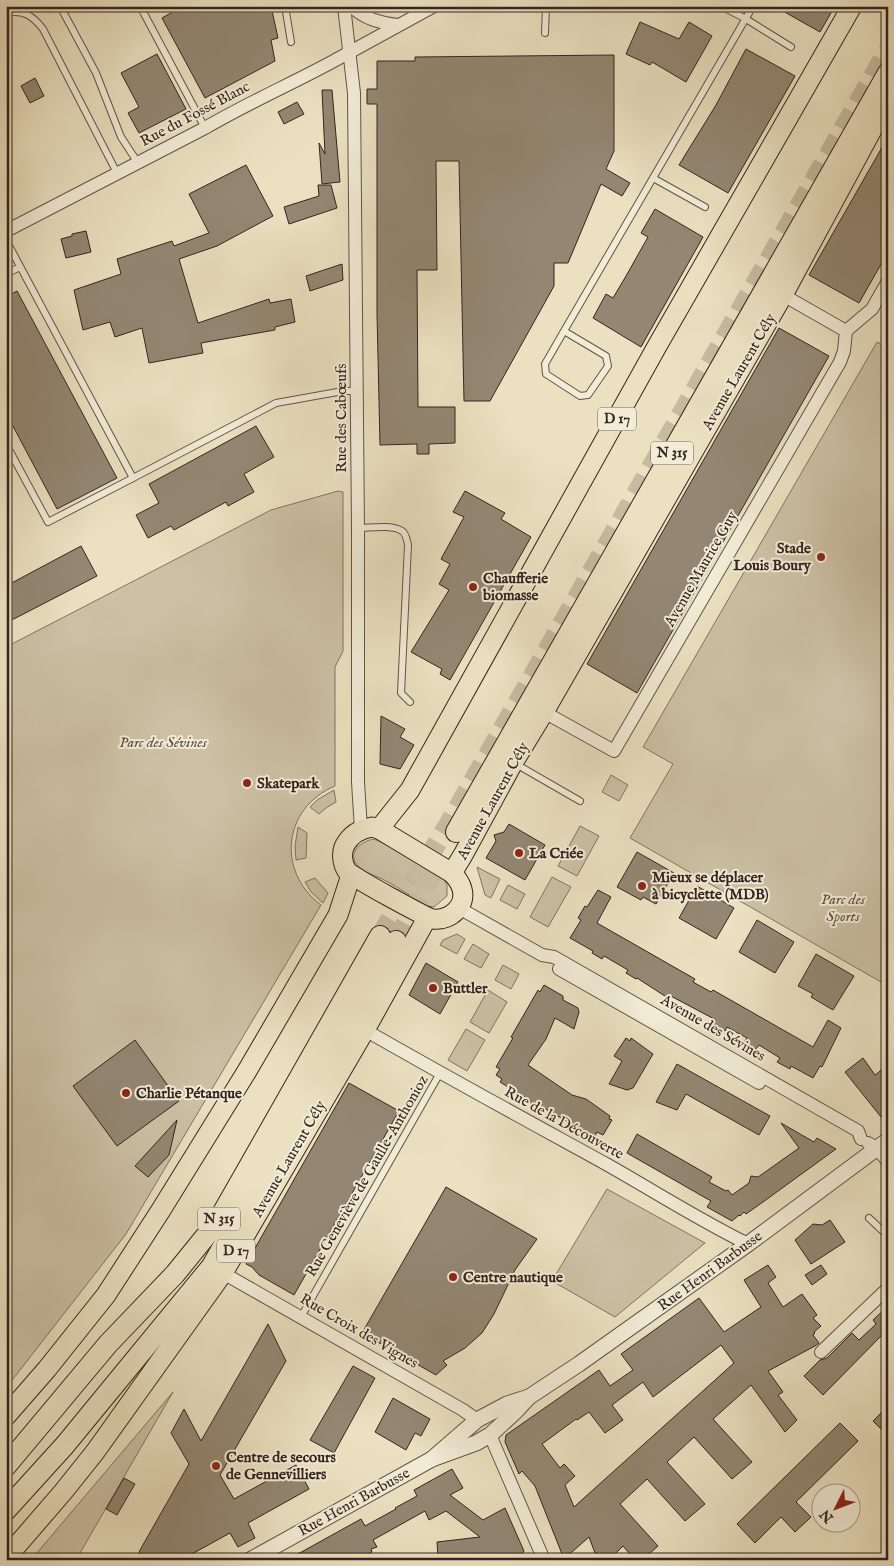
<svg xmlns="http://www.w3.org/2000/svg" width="894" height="1566" viewBox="0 0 894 1566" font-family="'IM FELL English',serif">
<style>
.green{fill:#ccc1a5;stroke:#807362}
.building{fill:#938773;stroke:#33251f;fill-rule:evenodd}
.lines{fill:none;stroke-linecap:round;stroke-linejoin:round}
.trunk-tunnel{stroke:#c6bba1;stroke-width:20;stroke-dasharray:20 10;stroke-linecap:butt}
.service-casing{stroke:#615448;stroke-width:8}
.minor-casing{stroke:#615448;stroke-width:14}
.tertiary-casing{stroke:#615448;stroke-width:17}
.primary-casing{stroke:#33251f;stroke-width:21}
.trunk-casing{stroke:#33251f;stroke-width:22}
.service{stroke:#f2ecd7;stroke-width:6}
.minor{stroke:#f2ecd7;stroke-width:12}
.tertiary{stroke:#f2ecd7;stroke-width:15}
.primary{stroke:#ebe1c1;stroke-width:19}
.trunk{stroke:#ebe1c1;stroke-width:20}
.poi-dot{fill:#8f2418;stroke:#f2ecd7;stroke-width:2}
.labels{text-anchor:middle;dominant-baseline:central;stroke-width:4;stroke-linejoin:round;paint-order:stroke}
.shield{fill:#f2ecd7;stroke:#6c6156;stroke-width:1}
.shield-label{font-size:14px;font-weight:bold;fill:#33251f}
.street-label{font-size:15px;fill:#33251f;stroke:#f2ecd7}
.poi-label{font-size:15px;font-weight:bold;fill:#33251f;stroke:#f2ecd7;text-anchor:start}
.park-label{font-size:15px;font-style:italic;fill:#594c40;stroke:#f2ecd7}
</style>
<rect width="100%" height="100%" fill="#ebe1c1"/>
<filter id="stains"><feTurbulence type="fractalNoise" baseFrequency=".004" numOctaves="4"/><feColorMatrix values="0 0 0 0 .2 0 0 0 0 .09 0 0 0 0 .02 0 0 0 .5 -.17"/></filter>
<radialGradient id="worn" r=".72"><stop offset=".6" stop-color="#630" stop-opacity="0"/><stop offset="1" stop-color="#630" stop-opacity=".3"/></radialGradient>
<g class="green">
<polygon points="877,342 888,348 888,986 630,838 673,764 643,747"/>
<path d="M 338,491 L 343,492 L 343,651 L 335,667 L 335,786 C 283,808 276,871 321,905 L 126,1234 L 6,1388 L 6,647 L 271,510 Z"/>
<polygon points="611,775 628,785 619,801 602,792"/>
<polygon points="334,790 336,802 326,808 319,814 310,807 317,800"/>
<polygon points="580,826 599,836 577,876 558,866"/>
<polygon points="298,827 307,833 306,858 296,860 295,846"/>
<path d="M 374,839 L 398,850 L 442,876 L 447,885 L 447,896 L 434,907 L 427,906 C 413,898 400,888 386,881 C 377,876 365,873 358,866 C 346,853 361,841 374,839 Z"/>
<polygon points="477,867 500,879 491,898 485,895"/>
<polygon points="552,877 571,887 548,927 530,917"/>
<polygon points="315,878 328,893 323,903 311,892 305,882"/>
<polygon points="508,885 525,894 517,909 500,900"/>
<polygon points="457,934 465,939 457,954 440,945 443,940"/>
<polygon points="473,944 489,954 481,968 464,959"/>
<polygon points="503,965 519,974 511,989 495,980"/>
<polygon points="488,990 507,1002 489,1033 470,1022"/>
<polygon points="466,1029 485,1040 467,1071 448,1060"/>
<polygon points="607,1189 705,1243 615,1317 552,1281"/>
<polygon points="173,1392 76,1560 31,1560"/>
</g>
<g class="building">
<polygon points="183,6 271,6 278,38 271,40 275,61 205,98 162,18"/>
<polygon points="774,6 835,6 820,32"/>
<polygon points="640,22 679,39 689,22 712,36 686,82 652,62 650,65 626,54"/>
<polygon points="746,49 795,76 728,193 679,165 716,105"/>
<polygon points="157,54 186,109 139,133 128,113 139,107 121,73"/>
<polygon points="614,55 614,151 606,169 630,183 622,196 601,184 568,263 554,263 554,286 490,401 464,401 459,161 436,161 437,270 417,270 418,407 455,407 455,443 429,444 429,454 417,454 417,444 380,445 377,314 377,104 367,104 367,89 377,89 377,61 415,61 415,57"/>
<polygon points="35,78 44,96 30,103 21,86"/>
<polygon points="322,90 332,90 340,182 322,184 319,143 325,154"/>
<polygon points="297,102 304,114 284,124 278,112"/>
<polygon points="888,137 888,252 859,303 809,275"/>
<polygon points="246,165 273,216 217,246 179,259 198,323 269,299 270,303 291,299 295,322 275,327 275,330 201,343 203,353 149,363 142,328 115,337 110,322 83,330 74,290 121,274 117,259 172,241 174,246 209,233 189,194"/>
<polygon points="318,185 331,185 337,208 289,224 284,207 319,196"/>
<polygon points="655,209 703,237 641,347 593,318 606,294 613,298 626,276 648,237 641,233"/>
<polygon points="86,231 91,252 66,258 61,239 72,236 72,234"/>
<polygon points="342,264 343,280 310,291 306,276"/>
<polygon points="17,291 117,478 57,509 6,413 6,297"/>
<polygon points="779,328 829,356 637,693 587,664"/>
<polygon points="256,426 274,457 244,474 254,492 228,506 226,502 174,530 171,526 148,538 136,515 159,503 149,484"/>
<polygon points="465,491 505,513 501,519 531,537 450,680 440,674 442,669 411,652 449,590 439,584 450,564 441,559 464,517 453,512"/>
<polygon points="81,546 97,576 6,623 6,586"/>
<polygon points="381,716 405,729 400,737 414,745 400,769 380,764"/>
<polygon points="509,824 545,845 525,880 486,858 496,841 494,835 504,832"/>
<polygon points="637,852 674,873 656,904 643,897 641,900 617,887"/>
<polygon points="697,886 734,908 716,939 679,918"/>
<polygon points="598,890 611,897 597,923 695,979 693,982 711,992 713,990 813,1047 828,1020 841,1028 822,1067 820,1066 813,1078 791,1066 790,1069 777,1062 780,1058 759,1045 756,1049 752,1047 744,1042 747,1038 727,1027 725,1031 713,1024 716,1020 669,995 668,998 637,978 636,979 626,973 628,970 604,956 602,959 592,953 593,951 570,938 581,920 578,918 585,906 587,907"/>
<polygon points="757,920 794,942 775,973 739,952"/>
<polygon points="816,954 854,976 833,1010 811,997 813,994 798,986"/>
<polygon points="426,963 458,982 440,1014 409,995"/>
<polygon points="544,985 563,996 563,1000 578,1008 579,1012 574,1029 555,1018 546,1039 528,1065 572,1095 586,1099 610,1116 609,1119 612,1120 603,1135 597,1132 593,1140 580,1133 582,1130 542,1107 541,1110 529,1103 531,1101 500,1082 502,1079 496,1075 500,1069 496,1067 513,1038 511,1037 538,990 540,992"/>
<polygon points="626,1038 630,1041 631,1038 653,1054 633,1088 627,1090 609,1084 622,1061 614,1056"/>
<polygon points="135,1040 179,1101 117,1146 73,1086"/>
<polygon points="863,1058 875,1075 888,1065 888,1112 881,1117 845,1072"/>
<polygon points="677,1064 770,1116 759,1135 686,1094 677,1110 656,1102"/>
<polygon points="349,1083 399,1111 294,1295 259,1275 252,1267 246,1264"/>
<polygon points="177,1120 169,1155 148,1177 135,1166"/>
<polygon points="781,1123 814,1142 817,1138 836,1149 763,1202 746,1214 744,1212 740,1216 739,1215 732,1221 707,1207 711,1201 627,1153 637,1134 712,1177 709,1182 726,1191 728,1190 732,1195 749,1183 751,1176 758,1177 799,1148"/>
<polygon points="446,1187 537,1239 515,1270 494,1314 482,1333 465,1348 443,1361 447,1365 436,1375 362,1333"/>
<polygon points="830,1220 845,1242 811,1264 795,1240 813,1224 822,1225"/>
<path d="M 768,1265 L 776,1277 L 768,1283 L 783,1307 L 802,1294 L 817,1315 L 813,1318 L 821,1326 L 814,1332 L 815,1333 L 813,1335 L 819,1343 L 815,1346 L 768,1371 L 783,1392 L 778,1395 L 797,1420 L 785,1432 L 751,1385 L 713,1419 L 752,1462 L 732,1479 L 694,1437 L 667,1462 L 705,1504 L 685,1521 L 647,1479 L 620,1504 L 658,1546 L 642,1560 L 635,1560 L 623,1546 L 613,1556 L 606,1558 L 595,1553 L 589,1537 L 564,1559 L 535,1486 L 522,1471 L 519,1474 L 505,1442 L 506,1435 L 599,1370 L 610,1386 L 633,1370 L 621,1354 L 699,1298 L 724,1332 L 761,1307 L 744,1280 ZM 721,1345 L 734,1363 L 574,1507 L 565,1485 L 575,1476 L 564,1464 L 560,1468 L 542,1444 L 576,1419 L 577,1420 L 589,1412 L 605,1433 L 623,1420 L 612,1405 L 643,1382 L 653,1397 Z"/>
<polygon points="821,1265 827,1274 812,1285 805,1275"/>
<polygon points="888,1306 888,1338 884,1333 823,1395 804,1376 820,1360 827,1358 852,1333 859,1340 876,1324 873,1320"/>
<polygon points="268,1324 286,1361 220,1475 234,1499 296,1465 309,1489 248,1523 255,1538 238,1547 230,1533 181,1560 137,1560 140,1550 189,1464 171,1433 184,1409 201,1441"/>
<polygon points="353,1366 375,1378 334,1453 310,1440"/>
<polygon points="393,1398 430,1419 421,1436 415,1433 406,1450 375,1432"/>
<polygon points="888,1406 888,1436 873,1421"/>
<polygon points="840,1423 858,1441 796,1502 811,1517 795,1532 781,1517 755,1543 737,1524"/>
<polygon points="452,1469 463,1488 450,1495 483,1520 505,1508 524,1551 518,1559 476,1560 476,1554 438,1557 437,1542 480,1537 446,1511 429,1520 425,1511 407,1521 373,1540 377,1547 371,1549 372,1552 358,1560 287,1560 361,1519 365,1526 396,1509 395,1508 417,1496 414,1490"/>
<polygon points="124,1478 135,1484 117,1515 106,1509"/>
</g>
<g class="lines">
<g class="trunk-tunnel">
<polyline points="380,936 447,827 888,50"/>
<polyline points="396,941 436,868"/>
</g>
<defs>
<g id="service">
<polyline points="60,6 96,73 121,137 138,163"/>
<polyline points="140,6 205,128"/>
<polyline points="285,6 291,42"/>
<polyline points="721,6 746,19 791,47"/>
<path d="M 6,13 C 23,9 33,16 43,29 L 117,173"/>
<polyline points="545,33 546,6"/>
<polyline points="653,178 705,207"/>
<polyline points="6,240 133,478 276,403 343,391 357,391"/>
<polyline points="6,274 20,267"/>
<polyline points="564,331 606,356 608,366 588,395 580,396 546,374 545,364 564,331 753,6"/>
<polyline points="6,444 48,522 133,478"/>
<path d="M 358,528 C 370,528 392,524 402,531 C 406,533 407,541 408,545 L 401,693 L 410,702"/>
<polyline points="514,763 580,801"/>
<polyline points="869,1218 888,1236"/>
<polyline points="301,1317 440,1073"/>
</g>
<g id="minor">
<polyline points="344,6 354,93 358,528 358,782 361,830"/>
<path d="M 351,6 C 365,19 380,23 398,25"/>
<path d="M 6,231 L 205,128 C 246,104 289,85 330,63 C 365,44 399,25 434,6"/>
<polyline points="783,295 846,331"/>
<polyline points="544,712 614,751 840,362 844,351 846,331 872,309 888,281"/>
<polyline points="459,908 542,955 554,957 858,1131 861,1139"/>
<polyline points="559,969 759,1083"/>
<path d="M 365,1030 C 445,1076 526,1120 606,1164 C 654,1191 699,1220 748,1244"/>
<polyline points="868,1143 877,1148 888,1162"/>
<polyline points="223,1273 463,1410 477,1420"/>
<polyline points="821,1352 888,1288"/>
<polyline points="490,1435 544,1560"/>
</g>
<g id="tertiary">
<polyline points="432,1459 477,1420 507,1404 529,1397 579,1364 748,1244 888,1140"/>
<polyline points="250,1560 432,1459 476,1443 490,1435 516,1411 528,1398"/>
</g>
<g id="primary">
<path d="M 372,827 L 379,829 L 452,873 C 457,878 460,882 462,889 C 467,906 450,921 433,919 C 427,918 350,876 347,871 C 342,863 341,853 345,845 C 351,834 360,829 372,827 Z"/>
<polyline points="379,829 410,790 656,348 852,6"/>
<polyline points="452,873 463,855 513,763 544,712 783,295 888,100"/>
<polyline points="6,1416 47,1369 106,1295 161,1210 247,1071 338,915 351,875"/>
<polyline points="6,1558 63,1492 95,1452 223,1273 365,1030 427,918"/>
</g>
<g id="trunk">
<polyline points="456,832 888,73"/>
<polyline points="6,1466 108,1344 175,1274 218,1221 380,936"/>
<polyline points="6,1510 65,1445 212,1266 396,941"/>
</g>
</defs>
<use href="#service" class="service-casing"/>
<use href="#minor" class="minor-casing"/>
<use href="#tertiary" class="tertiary-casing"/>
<use href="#primary" class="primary-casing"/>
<use href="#trunk" class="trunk-casing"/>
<use href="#service" class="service"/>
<use href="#minor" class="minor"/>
<use href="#tertiary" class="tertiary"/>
<use href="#primary" class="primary"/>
<use href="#trunk" class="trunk"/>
</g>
<g class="poi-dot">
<circle cx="821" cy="557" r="5"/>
<circle cx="473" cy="587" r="5"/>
<circle cx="247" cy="783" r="5"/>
<circle cx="519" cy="853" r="5"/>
<circle cx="642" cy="886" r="5"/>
<circle cx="433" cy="988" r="5"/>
<circle cx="126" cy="1093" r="5"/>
<circle cx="453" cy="1277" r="5"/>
<circle cx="216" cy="1466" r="5"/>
</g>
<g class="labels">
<g class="shield">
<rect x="598" y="407.5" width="38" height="23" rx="4"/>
<rect x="651" y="441.5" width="42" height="23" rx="4"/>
<rect x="198" y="1207.5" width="42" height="23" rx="4"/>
<rect x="217" y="1239.5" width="38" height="23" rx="4"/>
</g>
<g class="shield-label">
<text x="617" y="419">D 17</text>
<text x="672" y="453">N 315</text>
<text x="219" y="1219">N 315</text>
<text x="236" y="1251">D 17</text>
</g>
<g class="street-label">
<text transform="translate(195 114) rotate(-28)">Rue du Fossé Blanc</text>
<text transform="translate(739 372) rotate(-60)">Avenue Laurent Cély</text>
<text transform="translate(341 418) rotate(-90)">Rue des Cabœufs</text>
<text transform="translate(701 569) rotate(-60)">Avenue Maurice Guy</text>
<text transform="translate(493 801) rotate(-61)">Avenue Laurent Cély</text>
<text transform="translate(713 1028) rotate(30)">Avenue des Sévines</text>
<text transform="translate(564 1123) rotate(29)">Rue de la Découverte</text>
<text transform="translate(289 1159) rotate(-60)">Avenue Laurent Cély</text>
<text transform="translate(367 1176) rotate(-60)">Rue Geneviève de Gaulle-Anthonioz</text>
<text transform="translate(710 1271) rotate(-36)">Rue Henri Barbusse</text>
<text transform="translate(359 1331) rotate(30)">Rue Croix des Vignes</text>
<text transform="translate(354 1502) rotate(-29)">Rue Henri Barbusse</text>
</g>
<g class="poi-label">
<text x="811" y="548" text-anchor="end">Stade<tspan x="811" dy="17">Louis Boury</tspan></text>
<text x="483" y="578">Chaufferie<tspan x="483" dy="17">biomasse</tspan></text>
<text x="257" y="783">Skatepark</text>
<text x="529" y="853">La Criée</text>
<text x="652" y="877">Mieux se déplacer<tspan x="652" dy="17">à bicyclette (MDB)</tspan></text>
<text x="443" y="988">Buttler</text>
<text x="136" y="1093">Charlie Pétanque</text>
<text x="463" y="1277">Centre nautique</text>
<text x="226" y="1457">Centre de secours<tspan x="226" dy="17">de Gennevilliers</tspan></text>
</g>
<g class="park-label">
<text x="163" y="742">Parc des Sévines</text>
<text x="843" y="899">Parc des<tspan x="843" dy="17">Sports</tspan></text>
</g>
</g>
<rect width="894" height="1566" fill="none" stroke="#ebe1c1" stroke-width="25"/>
<rect x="8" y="8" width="879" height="1551" fill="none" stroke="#33251f" stroke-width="2.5"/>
<rect x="12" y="12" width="869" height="1541" fill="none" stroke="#33251f"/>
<g transform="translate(836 1508) rotate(228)"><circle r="24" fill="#f2ecd7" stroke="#a69c8d"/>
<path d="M0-4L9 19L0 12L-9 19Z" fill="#8f2418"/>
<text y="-8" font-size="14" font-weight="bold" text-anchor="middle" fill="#33251f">N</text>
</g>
<rect width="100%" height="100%" filter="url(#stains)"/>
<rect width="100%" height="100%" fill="url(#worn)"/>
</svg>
